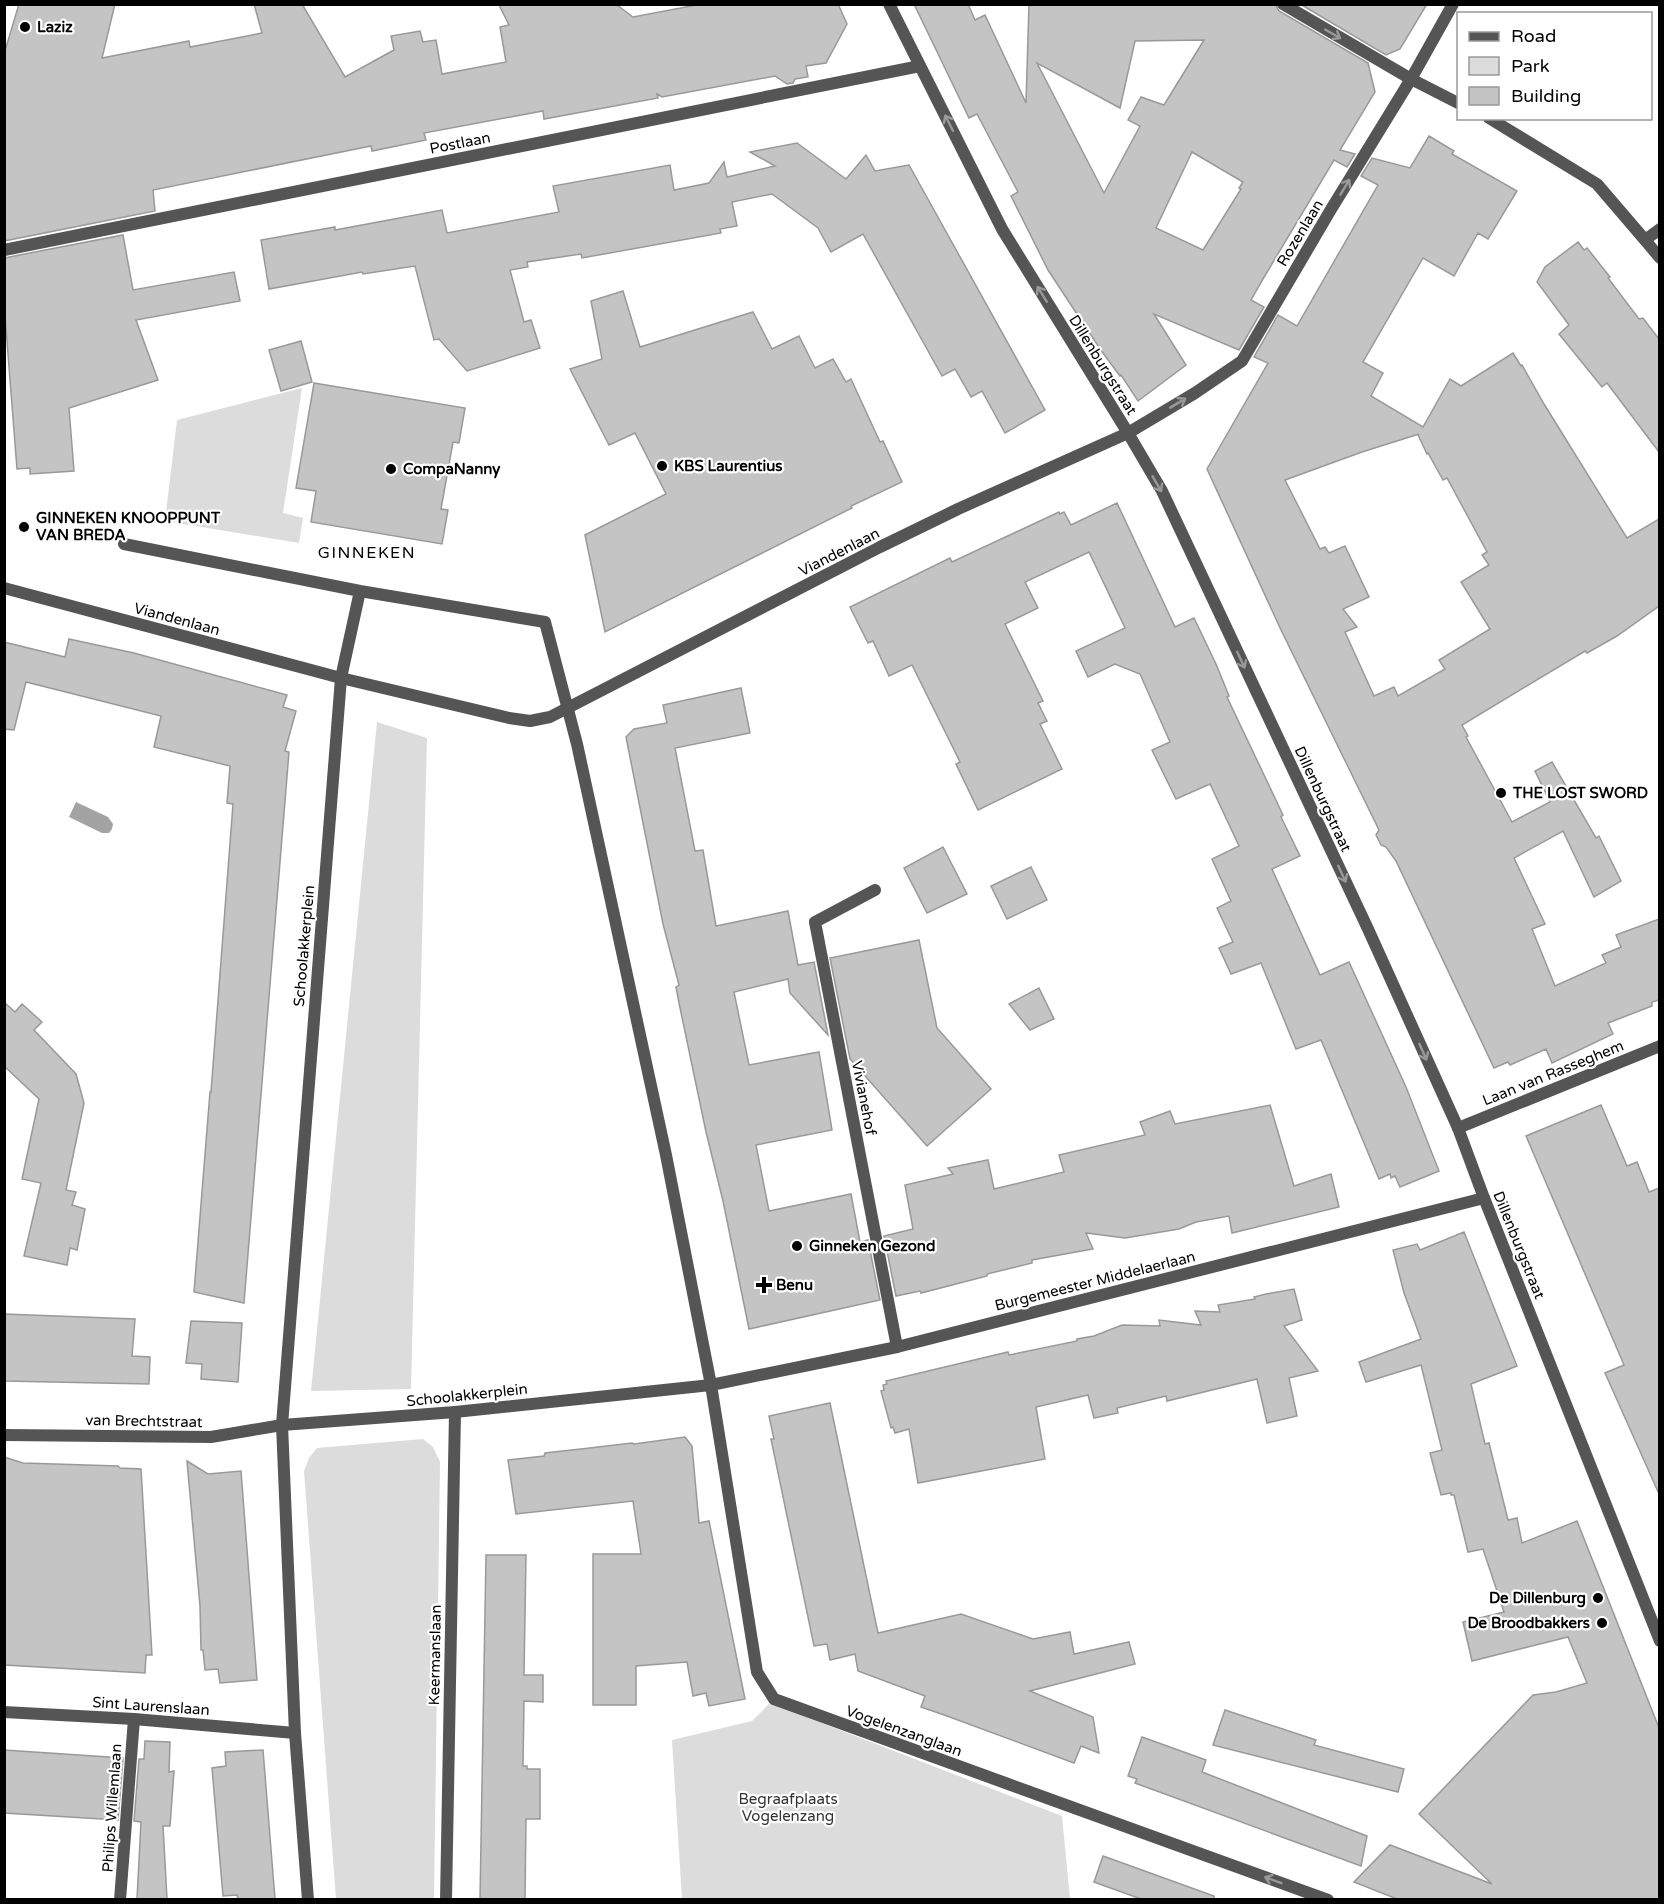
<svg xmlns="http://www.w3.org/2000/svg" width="1664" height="1904" viewBox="0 0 1664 1904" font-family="'Varela Round',sans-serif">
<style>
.green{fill:#dcdcdc}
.water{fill:#a3a3a3}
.building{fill:#c4c4c4;stroke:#999;stroke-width:1.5;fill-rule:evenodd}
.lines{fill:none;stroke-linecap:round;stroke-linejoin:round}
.pedestrian{stroke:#555;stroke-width:12}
.minor{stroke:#555;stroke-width:12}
.oneway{stroke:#999}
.poi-dot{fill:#000;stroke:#fff;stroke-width:2}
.labels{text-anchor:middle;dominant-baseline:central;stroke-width:4.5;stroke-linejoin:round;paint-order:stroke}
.poi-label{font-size:15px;font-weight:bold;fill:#000;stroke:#fff;text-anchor:start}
.street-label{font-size:15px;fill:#000;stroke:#fff}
.park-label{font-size:15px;fill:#333;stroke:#fff}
.neighbourhood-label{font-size:16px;letter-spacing:1.5px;fill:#000;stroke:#fff}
</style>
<rect width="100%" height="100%" fill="#fff"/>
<g class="green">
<polygon points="302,388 283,513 303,518 299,543 165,521 177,420"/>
<polygon points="377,722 427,738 411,1389 311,1391"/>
<polygon points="423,1439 433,1447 440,1462 434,1899 336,1899 304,1471 309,1458 317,1448"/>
<polygon points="770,1703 1062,1816 1070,1899 682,1899 672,1740 752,1721"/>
</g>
<polygon class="water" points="76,802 108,817 113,824 112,829 109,833 102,833 69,817"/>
<g class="building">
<polygon points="19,4 115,4 102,58 189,41 190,47 262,33 254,4 302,4 345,77 394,50 391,36 420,31 423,42 436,40 442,74 506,62 500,27 509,25 499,5 617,5 633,17 702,4 838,4 847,24 826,63 806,66 808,77 795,79 793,83 787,84 775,76 662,97 657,94 658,98 544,119 543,111 424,133 426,140 372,151 371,146 153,190 155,211 4,241 4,54"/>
<path d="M 914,4 L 968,4 L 975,20 L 985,15 L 1026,103 L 1029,4 L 1275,4 L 1279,11 L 1368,63 L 1375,92 L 1340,150 L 1355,154 L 1347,167 L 1334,160 L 1263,279 L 1251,300 L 1264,307 L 1239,350 L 1154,314 L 1186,365 L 1138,401 L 1121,375 L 1120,376 L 1100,349 L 1048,270 L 1011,196 L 1018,192 L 977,114 L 969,118 ZM 1204,40 L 1164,105 L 1141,97 L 1128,120 L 1140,126 L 1104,193 L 1037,63 L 1120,108 L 1135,41 ZM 1192,152 L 1243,182 L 1239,188 L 1241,189 L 1203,250 L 1156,228 Z"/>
<polygon points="1300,4 1427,4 1400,49 1386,55"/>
<path d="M 1429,136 L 1454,151 L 1452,154 L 1517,191 L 1488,239 L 1478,233 L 1454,276 L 1423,258 L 1363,362 L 1383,373 L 1371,396 L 1423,427 L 1450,379 L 1461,386 L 1513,353 L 1521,366 L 1522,365 L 1544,404 L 1627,538 L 1659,519 L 1659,606 L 1617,636 L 1587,653 L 1585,651 L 1462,725 L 1468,736 L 1466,737 L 1512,822 L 1550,802 L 1535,771 L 1552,762 L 1596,838 L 1599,836 L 1621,881 L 1594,897 L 1563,831 L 1514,858 L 1545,924 L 1532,929 L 1555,986 L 1606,963 L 1602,955 L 1621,947 L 1616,935 L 1659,919 L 1659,1000 L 1652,1002 L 1652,1006 L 1608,1023 L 1613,1034 L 1552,1063 L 1546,1049 L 1510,1065 L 1508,1062 L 1494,1068 L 1396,861 L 1386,847 L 1381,845 L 1376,835 L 1379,830 L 1281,630 L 1207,469 L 1268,363 L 1254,357 L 1278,315 L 1297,326 L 1378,185 L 1361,176 L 1372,158 L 1410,168 ZM 1419,434 L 1418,435 L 1427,454 L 1428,453 L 1443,480 L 1447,478 L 1487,552 L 1482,555 L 1489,565 L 1461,582 L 1490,629 L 1439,660 L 1445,669 L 1398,696 L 1394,687 L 1374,696 L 1345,632 L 1357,627 L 1343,609 L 1369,597 L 1345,546 L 1329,553 L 1325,547 L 1320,549 L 1285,480 L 1362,452 Z"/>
<polygon points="797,143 846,179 866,155 875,171 909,165 1045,410 1005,433 982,391 971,397 955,369 942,376 863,234 831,252 818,228 772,194 732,202 737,226 720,229 721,233 582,258 581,254 527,262 528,267 510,270 524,322 531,320 540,348 467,371 439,339 434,340 415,266 363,274 362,272 269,289 261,240 335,227 335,230 442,210 447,233 559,212 553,186 670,165 674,190 709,183 724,162 727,177 775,166 750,152"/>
<polygon points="123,235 133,290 234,272 240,301 136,320 158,380 69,408 74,471 30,474 30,468 17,469 4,303 4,258"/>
<polygon points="1578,242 1584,250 1587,248 1610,277 1608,278 1639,319 1643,318 1659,339 1659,452 1607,383 1602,387 1559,334 1569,325 1537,282 1545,267"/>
<polygon points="623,291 640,347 753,312 772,349 799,336 815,368 833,359 846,382 851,379 880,442 883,441 902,482 851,506 852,508 605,632 585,535 666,494 635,433 609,445 570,369 602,359 591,301"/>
<polygon points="301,341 312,382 281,391 269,350"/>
<polygon points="314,383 465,408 459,443 453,442 441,509 448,510 442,544 311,522 316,491 296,488"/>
<polygon points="1117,503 1175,627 1194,618 1216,664 1229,696 1227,697 1283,815 1281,817 1300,856 1272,869 1320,975 1349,962 1406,1087 1439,1171 1400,1187 1395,1176 1391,1178 1390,1174 1379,1179 1321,1040 1296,1049 1261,963 1231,974 1219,948 1233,942 1217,908 1231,901 1212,859 1239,846 1210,784 1176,799 1152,750 1170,742 1140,674 1115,664 1088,677 1076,651 1125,628 1089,552 1025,582 1038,608 1005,624 1043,701 1038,703 1047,721 1040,724 1062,769 978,810 956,764 960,762 912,665 889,676 873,641 868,643 850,607 950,558 952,562 1059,512 1060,514 1064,512 1071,525"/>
<polygon points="69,639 134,653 287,695 283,707 296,711 285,751 289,752 244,1303 194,1292 210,1092 211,1092 233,804 227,803 230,766 154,747 161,716 26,682 14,730 4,729 4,642 65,657"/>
<polygon points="741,688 750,733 675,748 695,851 703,850 716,926 788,911 798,965 814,962 828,1035 790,993 788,979 734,992 749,1065 819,1052 832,1130 756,1145 769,1211 851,1194 860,1242 868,1240 880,1300 749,1329 723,1201 706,1132 679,1003 676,987 679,985 663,924 626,737 634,729 667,723 663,705"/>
<polygon points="943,847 967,894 927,913 904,868"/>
<polygon points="1031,867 1047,900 1007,919 991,886"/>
<polygon points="919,940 937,1028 991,1089 927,1146 850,1059 830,958"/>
<polygon points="1039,988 1054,1019 1030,1030 1009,1004"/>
<polygon points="4,1002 15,1012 22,1004 42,1022 34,1030 76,1074 84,1103 66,1190 76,1192 72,1205 85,1209 77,1250 70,1248 67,1265 24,1256 41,1183 22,1179 39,1099 4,1066"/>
<polygon points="1270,1105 1294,1186 1331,1174 1339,1207 1232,1233 1229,1216 1196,1222 1179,1229 1125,1238 1086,1233 1093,1249 1032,1260 1032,1263 987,1274 987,1276 921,1293 920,1291 896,1296 884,1236 913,1229 905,1185 953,1174 948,1168 988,1160 994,1189 1064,1172 1059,1155 1145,1135 1140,1122 1170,1111 1175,1124"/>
<polygon points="1601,1105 1627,1166 1637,1162 1649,1192 1659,1188 1659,1494 1605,1373 1624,1365 1526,1136"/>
<polygon points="1464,1232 1517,1366 1471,1384 1485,1444 1489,1443 1508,1520 1517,1518 1522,1543 1577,1521 1659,1728 1659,1899 1397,1899 1354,1882 1390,1845 1492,1884 1419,1814 1533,1695 1556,1692 1587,1683 1568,1637 1472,1661 1463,1622 1504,1612 1483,1549 1468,1552 1454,1495 1451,1495 1451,1493 1441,1495 1430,1453 1442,1450 1421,1365 1366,1382 1359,1362 1421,1339 1404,1293 1393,1250 1417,1244 1420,1250"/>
<polygon points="1294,1289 1302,1320 1284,1326 1318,1371 1289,1378 1297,1416 1267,1423 1257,1379 1167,1401 1166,1396 1117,1408 1118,1413 1094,1418 1088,1395 1036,1407 1045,1459 918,1483 909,1429 895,1433 893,1427 891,1428 881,1391 884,1390 883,1385 887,1384 886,1381 1008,1352 1009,1355 1077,1341 1077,1339 1094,1336 1122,1325 1160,1326 1159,1320 1201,1325 1195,1311 1220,1312 1218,1305 1255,1299 1254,1297 1266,1294"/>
<polygon points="4,1314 135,1319 132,1356 150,1357 149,1384 4,1381"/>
<polygon points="191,1321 242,1323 238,1382 201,1379 202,1364 186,1363"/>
<polygon points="830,1403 878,1633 961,1614 1033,1639 1070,1632 1074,1654 1129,1642 1135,1664 1030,1691 1093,1717 1099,1753 1081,1746 1074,1763 947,1716 921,1707 925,1696 858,1671 855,1654 830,1660 827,1644 814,1646 771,1439 774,1439 769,1416"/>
<polygon points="685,1437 692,1446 699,1523 709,1521 745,1699 709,1706 706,1693 693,1696 687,1662 636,1666 636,1705 593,1705 593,1554 641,1554 633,1501 516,1514 508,1460 544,1456 545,1453 581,1449 632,1443 634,1444"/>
<polygon points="4,1457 23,1463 118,1466 120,1468 141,1469 152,1655 146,1655 145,1673 4,1665"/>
<polygon points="187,1461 208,1474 241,1471 257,1680 220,1683 218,1669 205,1670 203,1650 201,1650 200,1606"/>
<polygon points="486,1555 526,1555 524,1675 543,1675 543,1702 524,1701 523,1766 527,1766 527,1769 540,1769 540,1819 526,1819 525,1899 480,1899"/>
<polygon points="1225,1710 1316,1740 1314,1745 1404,1769 1398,1792 1213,1745"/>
<polygon points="1142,1737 1206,1760 1202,1772 1367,1836 1361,1866 1135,1783 1137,1779 1128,1776"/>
<polygon points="145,1741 170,1742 169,1772 174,1771 170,1826 163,1826 167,1899 137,1899 141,1822 134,1821 139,1759 144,1759"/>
<polygon points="4,1750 123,1758 118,1820 4,1813"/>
<polygon points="263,1750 275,1899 238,1899 237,1895 223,1896 212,1768 226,1766 225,1752"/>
<polygon points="1103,1856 1214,1896 1214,1899 1141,1899 1094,1882"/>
</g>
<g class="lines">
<polyline class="pedestrian" points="4,250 920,66"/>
<g class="minor">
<polyline points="889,4 1002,229 1128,433 1162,491 1368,929 1458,1128 1484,1198 1660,1641"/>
<polyline points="1283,4 1411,79 1458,103"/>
<polyline points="1489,118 1597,184 1645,240 1660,229"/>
<polyline points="1645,240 1660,258"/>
<polyline points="124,544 360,591 545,622 577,744 666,1155 711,1385 455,1412 282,1425 341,678 360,591"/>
<polyline points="4,588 341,678 509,718 530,721 550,717 880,547 958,509 1128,433 1195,393 1242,361 1330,211 1411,79 1453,4"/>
<polyline points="875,890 815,922 897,1347"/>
<polyline points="1458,1128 1660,1046"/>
<polyline points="4,1435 211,1437 282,1425 295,1733 308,1900"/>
<polyline points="4,1712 134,1719 295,1733"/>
<polyline points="120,1900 134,1719"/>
<polyline points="446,1900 455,1412"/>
<polyline points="1328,1900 774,1699 757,1672 711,1385 897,1347 1484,1198"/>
</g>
</g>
<defs><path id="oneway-shaft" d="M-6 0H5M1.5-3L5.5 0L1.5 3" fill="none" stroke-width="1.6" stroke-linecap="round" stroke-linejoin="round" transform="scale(1.5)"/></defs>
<g class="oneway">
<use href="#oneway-shaft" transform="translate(1333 34) rotate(30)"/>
<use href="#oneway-shaft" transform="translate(949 123) rotate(-117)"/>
<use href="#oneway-shaft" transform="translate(1345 187) rotate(-59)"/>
<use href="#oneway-shaft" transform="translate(1042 294) rotate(-122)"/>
<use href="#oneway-shaft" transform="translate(1178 403) rotate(-31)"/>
<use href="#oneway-shaft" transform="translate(1157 484) rotate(60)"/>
<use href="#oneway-shaft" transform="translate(1241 660) rotate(65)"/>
<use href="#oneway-shaft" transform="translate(1342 874) rotate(65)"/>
<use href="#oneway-shaft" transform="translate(1423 1052) rotate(66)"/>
<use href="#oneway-shaft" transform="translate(1273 1880) rotate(-160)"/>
</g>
<g class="poi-dot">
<circle cx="25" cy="27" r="6"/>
<circle cx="662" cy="466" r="6"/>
<circle cx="391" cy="469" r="6"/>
<circle cx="24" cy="527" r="6"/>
<circle cx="1501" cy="793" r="6"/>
<circle cx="797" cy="1246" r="6"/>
<path d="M761 1276h6v6h6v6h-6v6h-6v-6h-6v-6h6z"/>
<circle cx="1598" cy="1598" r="6"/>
<circle cx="1602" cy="1623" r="6"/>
</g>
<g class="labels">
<g class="poi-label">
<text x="37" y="27">Laziz</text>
<text x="674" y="466">KBS Laurentius</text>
<text x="403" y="469">CompaNanny</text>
<text x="36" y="518">GINNEKEN KNOOPPUNT<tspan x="36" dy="17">VAN BREDA</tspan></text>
<text x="1513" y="793">THE LOST SWORD</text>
<text x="809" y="1246">Ginneken Gezond</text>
<text x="776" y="1285">Benu</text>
<text x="1586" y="1598" text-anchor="end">De Dillenburg</text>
<text x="1590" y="1623" text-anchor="end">De Broodbakkers</text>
</g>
<g class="street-label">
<text transform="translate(460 143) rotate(-11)">Postlaan</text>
<text transform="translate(1300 233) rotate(-59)">Rozenlaan</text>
<text transform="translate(1103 365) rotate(58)">Dillenburgstraat</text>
<text transform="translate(839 552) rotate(-27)">Viandenlaan</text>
<text transform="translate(177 619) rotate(15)">Viandenlaan</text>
<text transform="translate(1323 799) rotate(65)">Dillenburgstraat</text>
<text transform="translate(304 946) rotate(-85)">Schoolakkerplein</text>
<text transform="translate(1553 1073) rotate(-22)">Laan van Rasseghem</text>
<text transform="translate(864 1098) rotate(79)">Vivianehof</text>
<text transform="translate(1519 1245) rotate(68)">Dillenburgstraat</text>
<text transform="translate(1095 1281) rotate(-14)">Burgemeester Middelaerlaan</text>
<text transform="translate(467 1395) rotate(-6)">Schoolakkerplein</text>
<text transform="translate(144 1421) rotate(1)">van Brechtstraat</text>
<text transform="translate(435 1655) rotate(-89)">Keermanslaan</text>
<text transform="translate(151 1706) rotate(4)">Sint Laurenslaan</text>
<text transform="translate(904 1731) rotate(20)">Vogelenzanglaan</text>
<text transform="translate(112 1808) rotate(-86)">Philips Willemlaan</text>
</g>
<g class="park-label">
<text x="788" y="1799">Begraafplaats<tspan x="788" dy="17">Vogelenzang</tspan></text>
</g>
<g class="neighbourhood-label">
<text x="367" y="553">GINNEKEN</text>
</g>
</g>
<rect width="1664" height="1904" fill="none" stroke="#000000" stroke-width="12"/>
<rect x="1457" y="12" width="195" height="108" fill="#ffffff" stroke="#999999" stroke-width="1.5"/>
<rect x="1469" y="32" width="30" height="9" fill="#555555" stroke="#999999" stroke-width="1.5"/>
<text x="1511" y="42" font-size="18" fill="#000000">Road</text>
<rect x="1469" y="57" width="30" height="18" fill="#dcdcdc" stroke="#999999" stroke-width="1.5"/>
<text x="1511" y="72" font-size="18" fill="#000000">Park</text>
<rect x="1469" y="87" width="30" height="18" fill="#c4c4c4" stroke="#999999" stroke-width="1.5"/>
<text x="1511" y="102" font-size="18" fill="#000000">Building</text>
</svg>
